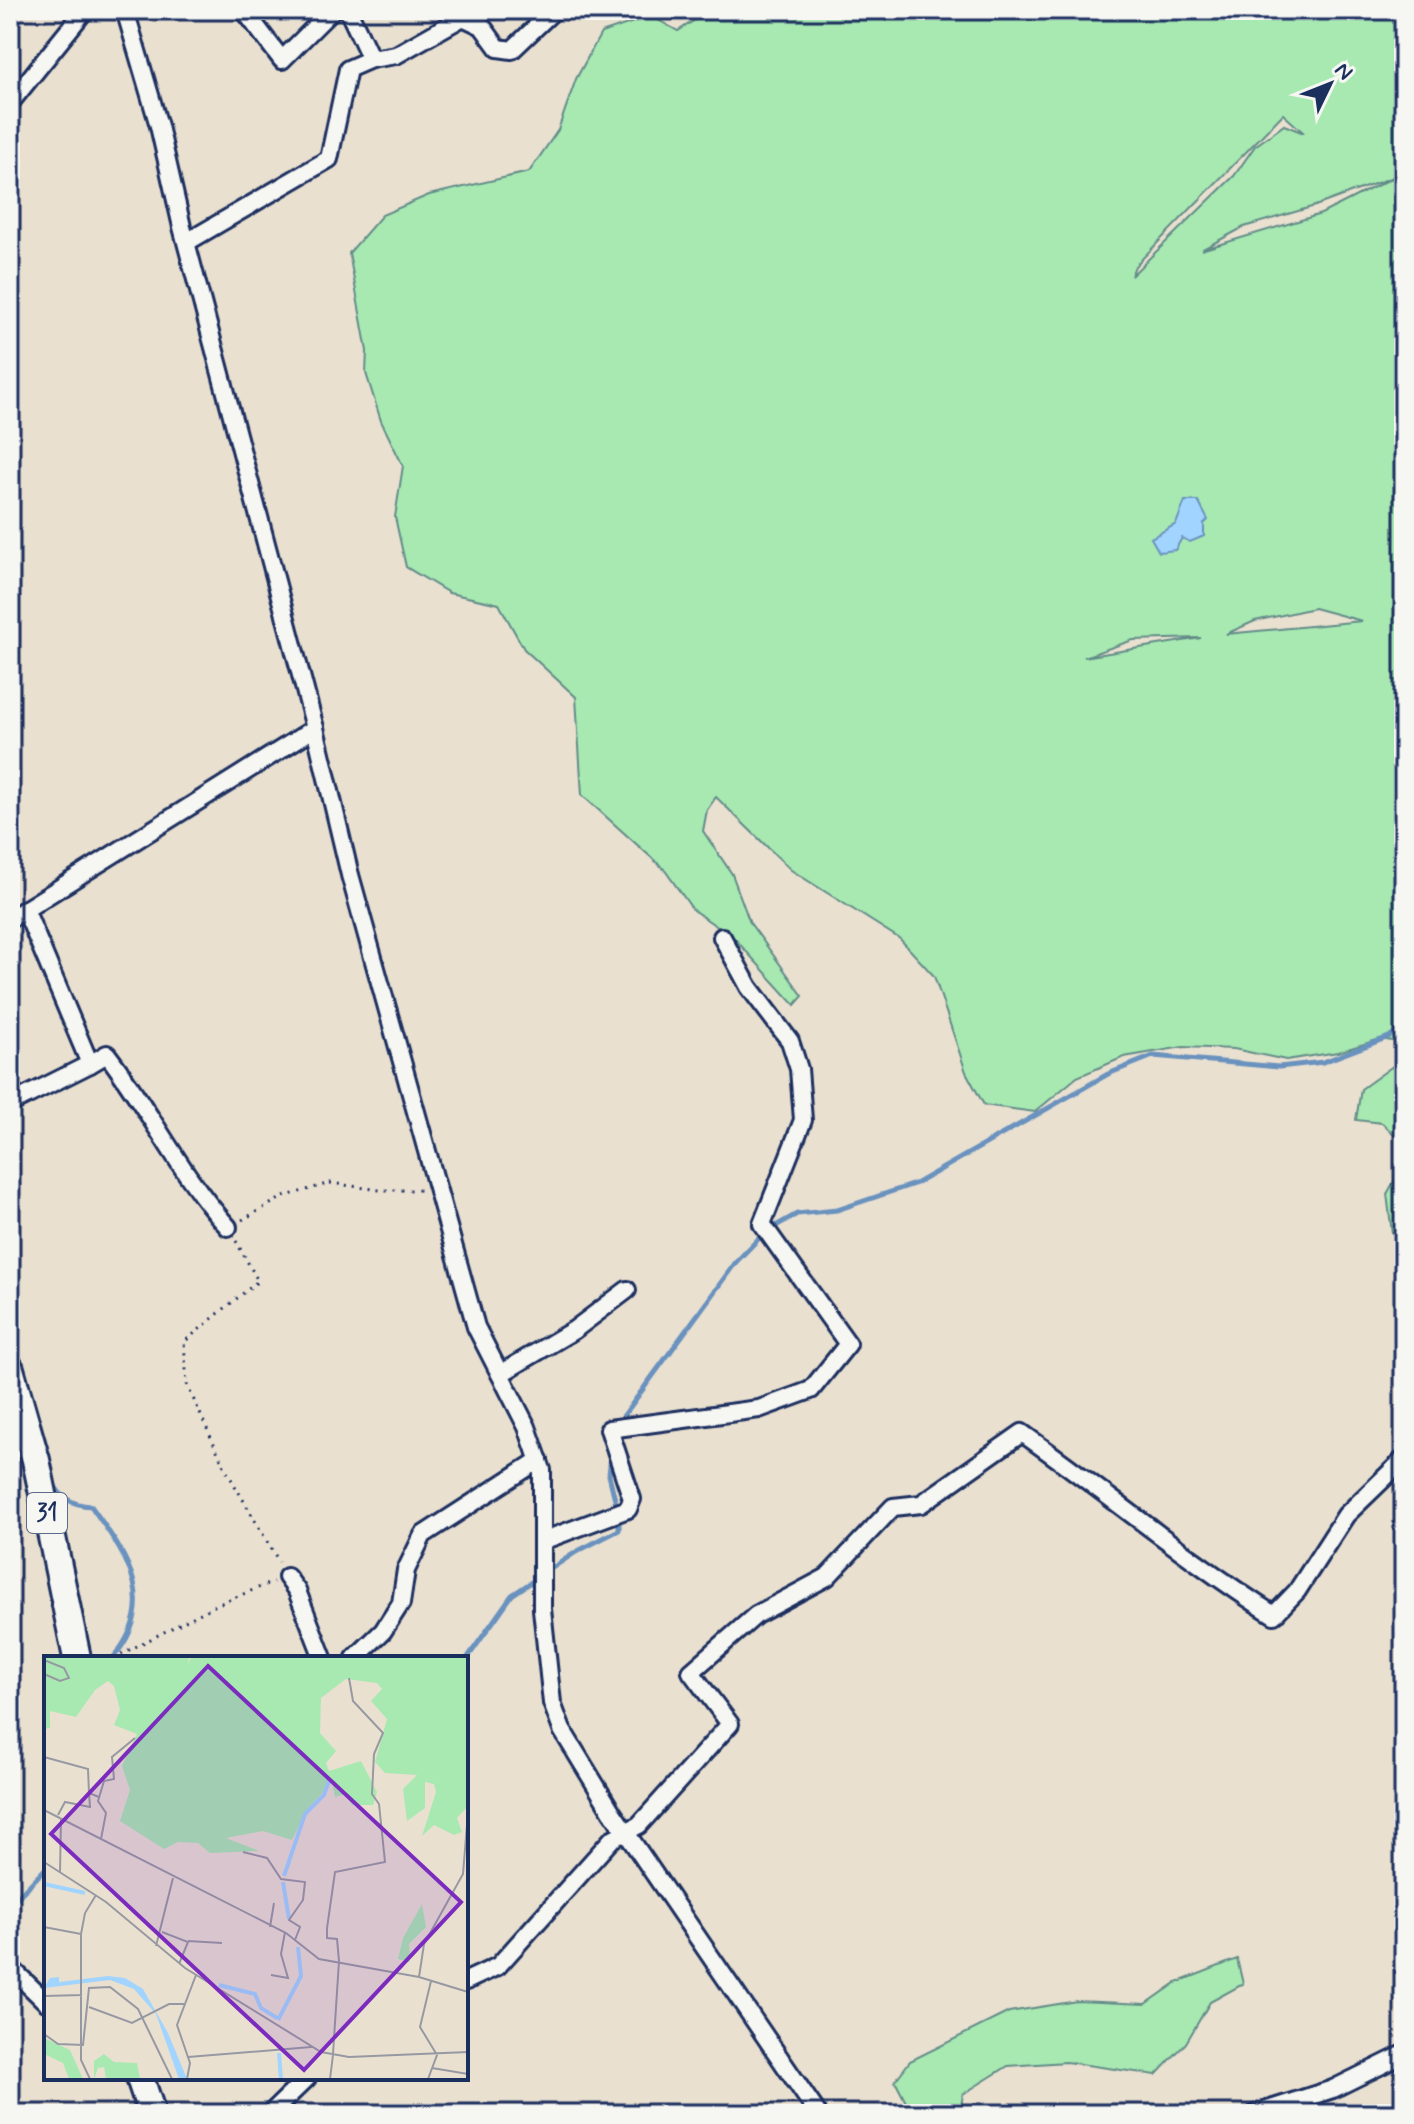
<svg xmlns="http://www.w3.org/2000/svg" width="1414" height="2124" viewBox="0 0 1414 2124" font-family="Mynerve,sans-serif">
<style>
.green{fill:#a8e9b2;stroke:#628c88;stroke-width:2;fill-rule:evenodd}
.water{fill:#a1d4fe;stroke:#6b92be;stroke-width:2}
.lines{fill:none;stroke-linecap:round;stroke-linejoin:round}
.stream{stroke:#6b92be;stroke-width:5}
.street-casing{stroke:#1b2f5e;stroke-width:22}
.primary-casing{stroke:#1b2f5e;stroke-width:32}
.path{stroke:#1b2f5e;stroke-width:3;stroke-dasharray:2 6;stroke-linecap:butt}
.street{stroke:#f6f6f2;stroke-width:16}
.primary{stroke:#f6f6f2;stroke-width:26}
.labels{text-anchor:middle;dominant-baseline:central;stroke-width:7;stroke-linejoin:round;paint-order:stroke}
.shield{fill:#f6f6f2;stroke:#5d6b8a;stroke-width:2}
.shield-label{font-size:24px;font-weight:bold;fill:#1b2f5e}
.inset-river{fill:none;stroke:#a1d4fe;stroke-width:4}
.inset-road{fill:none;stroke:#9799a2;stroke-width:2}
.view{fill:#7b2cbf;fill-opacity:0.15;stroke:#7b2cbf;stroke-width:4}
.inset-edge{fill:none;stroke:#1b2f5e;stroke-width:4}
</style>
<rect width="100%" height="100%" fill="#eae0d0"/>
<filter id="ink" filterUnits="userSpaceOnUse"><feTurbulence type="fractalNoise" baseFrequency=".0125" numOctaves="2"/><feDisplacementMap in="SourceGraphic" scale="16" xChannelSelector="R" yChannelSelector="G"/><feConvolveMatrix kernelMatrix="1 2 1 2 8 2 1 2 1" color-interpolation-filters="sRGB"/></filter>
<g filter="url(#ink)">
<g class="green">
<path d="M 710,10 L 1404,10 L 1404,1043 L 1380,1039 L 1338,1052 L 1286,1060 L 1234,1049 L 1183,1047 L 1124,1057 L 1077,1077 L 1035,1112 L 984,1105 L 966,1072 L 934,976 L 900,939 L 791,870 L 716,797 L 707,810 L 703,831 L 732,874 L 750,923 L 803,996 L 795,1005 L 735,939 L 693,910 L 664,869 L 582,795 L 576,697 L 524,649 L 499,604 L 449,593 L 406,567 L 395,517 L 403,466 L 381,421 L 366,373 L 367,351 L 349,253 L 382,215 L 429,195 L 529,172 L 558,130 L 576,79 L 601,33 L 651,16 L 678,31 ZM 1283,114 L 1304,133 L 1284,125 L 1255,146 L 1234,176 L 1131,276 L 1135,266 ZM 1396,176 L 1321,214 L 1201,250 L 1244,227 L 1315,206 ZM 1314,608 L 1362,621 L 1226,634 L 1255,621 ZM 1201,638 L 1084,657 L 1133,640 Z"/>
<polygon points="1404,1058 1404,1144 1382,1123 1356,1120 1361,1089"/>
<polygon points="1404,1164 1404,1239 1392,1233 1387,1194"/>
<polygon points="1237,1959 1243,1984 1210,2002 1186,2043 1156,2075 1066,2062 1008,2066 963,2094 960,2114 912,2114 895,2081 910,2061 1009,2012 1077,2001 1146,2004 1176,1983"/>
</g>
<polygon class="water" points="1185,501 1198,501 1208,520 1204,524 1204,536 1190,542 1182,538 1175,550 1159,552 1151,538 1176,524"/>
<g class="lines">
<g class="stream">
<polyline points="10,1327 21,1365"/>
<polyline points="619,1422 736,1262 765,1232 797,1214 837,1210 917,1183 1108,1074 1153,1056 1279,1067 1323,1062 1389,1037 1404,1026"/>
<polyline points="611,1455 609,1475 617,1508"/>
<path d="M 53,1482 C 60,1499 74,1505 91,1506 C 126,1556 161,1601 113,1658"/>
<polyline points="466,1660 512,1595 576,1552 619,1530 619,1518"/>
<polyline points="10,1905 46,1868"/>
</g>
<defs>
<g id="street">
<polyline points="125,10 159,126 182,227 315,728 350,875 476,1327 527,1427 542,1470 542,1609 552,1703 562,1730 612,1812 818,2114"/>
<polyline points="244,10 282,60 332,10"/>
<polyline points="348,10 371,59"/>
<polyline points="10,103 85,10"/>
<polyline points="187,242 329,159 348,69 371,59 396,55 463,17 482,26 498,48 512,50 554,10"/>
<polyline points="10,919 315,728"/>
<path d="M 90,1064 L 107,1054 C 150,1110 180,1174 228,1227"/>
<polyline points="10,1104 90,1064 25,909"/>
<polyline points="500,1374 574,1330 627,1290"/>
<polyline points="542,1541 628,1509 632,1499 609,1429 759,1409 811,1390 848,1344 762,1224 803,1120 799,1069 790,1041 749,987 722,937"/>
<polyline points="287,1577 297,1591 323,1658"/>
<polyline points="355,1658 383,1631 401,1603 406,1570 423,1535 539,1460"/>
<polyline points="10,1967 46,2002"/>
<path d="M 466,1981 L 498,1966 L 612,1839 L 639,1825 L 730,1724 L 691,1672 L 756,1615 L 827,1577 L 893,1507 L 921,1504 L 1022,1433 C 1107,1493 1186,1559 1274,1615 L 1297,1591 L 1346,1515 L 1404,1459"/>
<polyline points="270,2114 307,2078"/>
<polyline points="1255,2114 1333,2089 1404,2054"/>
</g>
<g id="primary">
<polyline points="10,1369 36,1460 77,1658"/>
<polyline points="140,2078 152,2114"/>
</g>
</defs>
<use href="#street" class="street-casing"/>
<use href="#primary" class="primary-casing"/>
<g class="path">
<polyline points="242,1220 283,1197 330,1183 380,1190 422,1190"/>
<polyline points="236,1241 258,1281 184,1342 187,1385 226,1470 279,1562"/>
<polyline points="114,1658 216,1605 273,1582"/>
</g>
<use href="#street" class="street"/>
<use href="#primary" class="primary"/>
</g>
</g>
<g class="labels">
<rect class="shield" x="27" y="1493" width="40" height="40" rx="6"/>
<g class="shield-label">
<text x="47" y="1513">31</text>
</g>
</g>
<g transform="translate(44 1656)">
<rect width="424" height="424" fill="#eae0d0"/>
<path d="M 0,1 L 145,1 L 144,8 L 147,1 L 424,1 L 424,150 L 413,162 L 418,176 L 410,179 L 390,169 L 378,180 L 392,136 L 390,128 L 381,126 L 381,152 L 363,165 L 359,133 L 373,119 L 341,117 L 331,106 L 343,63 L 327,45 L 338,33 L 333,27 L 302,23 L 277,42 L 276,77 L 292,95 L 282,107 L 285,115 L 317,105 L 333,136 L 329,149 L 308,149 L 301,138 L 291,141 L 288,126 L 263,154 L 248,184 L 219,175 L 182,182 L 215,195 L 166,197 L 154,187 L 134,186 L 120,193 L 76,165 L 86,134 L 78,110 L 93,78 L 70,69 L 76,54 L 70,30 L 64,25 L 51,34 L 32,61 L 6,55 L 6,72 L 0,73 ZM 378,248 L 382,271 L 365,288 L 366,306 L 354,303 L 359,282 ZM 0,382 L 26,394 L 39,423 L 25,423 L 19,407 L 0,398 ZM 60,398 L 70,406 L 93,407 L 96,423 L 62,423 L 60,411 L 54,412 L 50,423 L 50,405 Z" fill="#a8e9b2"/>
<path d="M 64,320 L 81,322 L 99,333 L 124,377 L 143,423 L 135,423 L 112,358 L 90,333 L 66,324 L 0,332 L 6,322 L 15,321 L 15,326 Z" fill="#a1d4fe"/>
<path class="inset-river" d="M 240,220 L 261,158 L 280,139 L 286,122M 239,226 L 245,263M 0,228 L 41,237M 175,329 L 211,338 L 217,352 L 233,362M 234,364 L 257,320 L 254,291M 235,397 L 237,423"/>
<path class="inset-road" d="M 0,4 L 20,12 L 25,22 L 16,25 L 0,18M 0,101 L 44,113 L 45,137M 0,154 L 242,277 L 275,303 L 375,321 L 424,336M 14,159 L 21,146 L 46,151 L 45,137 L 55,141M 57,183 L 62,157 L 54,145 L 60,125 L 70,123 L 68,101 L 91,82M 199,196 L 223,202 L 237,223 L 261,226 L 259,244 L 245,264 L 256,271 L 251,284M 0,206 L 62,246 L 141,312 L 277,396 L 305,401 L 424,396M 16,216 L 17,163M 0,271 L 37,278M 226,271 L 230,247M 118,276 L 144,286 L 135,308M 144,285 L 178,287M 112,290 L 129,222M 227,319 L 244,322 L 237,298 L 241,276M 375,321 L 380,288 L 419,218 L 424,156M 0,340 L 38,339M 45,351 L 88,367 L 125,348 L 140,348M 0,378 L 14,388 L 39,389 L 45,332 L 66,331 L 94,353 L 128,423M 289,398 L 295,305 L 293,283 L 283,282 L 283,272 L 291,216 L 341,206 L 335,148 L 328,138 L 330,98 L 339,77 L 309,45 L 305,22M 144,401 L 267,391M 388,412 L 424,418M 46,423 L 37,404 L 37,278 L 41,257 L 52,239M 143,423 L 146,407 L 133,369 L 152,319M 286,423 L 289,399M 384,423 L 393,399 L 376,371 L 387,325"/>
<path class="view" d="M 164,10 L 417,246 L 260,414 L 7,178 Z"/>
<rect width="424" height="424" class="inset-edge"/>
</g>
<rect width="1414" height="2124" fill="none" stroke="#f6f6f2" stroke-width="40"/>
<rect x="20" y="20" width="1374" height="2084" fill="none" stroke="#1b2f5e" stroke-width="3" filter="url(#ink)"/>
<g transform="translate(1330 84) rotate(47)" stroke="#f6f6f2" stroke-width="6" paint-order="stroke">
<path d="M0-6L14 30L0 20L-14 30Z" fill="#1b2f5e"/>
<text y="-12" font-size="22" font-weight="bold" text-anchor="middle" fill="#1b2f5e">N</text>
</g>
</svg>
